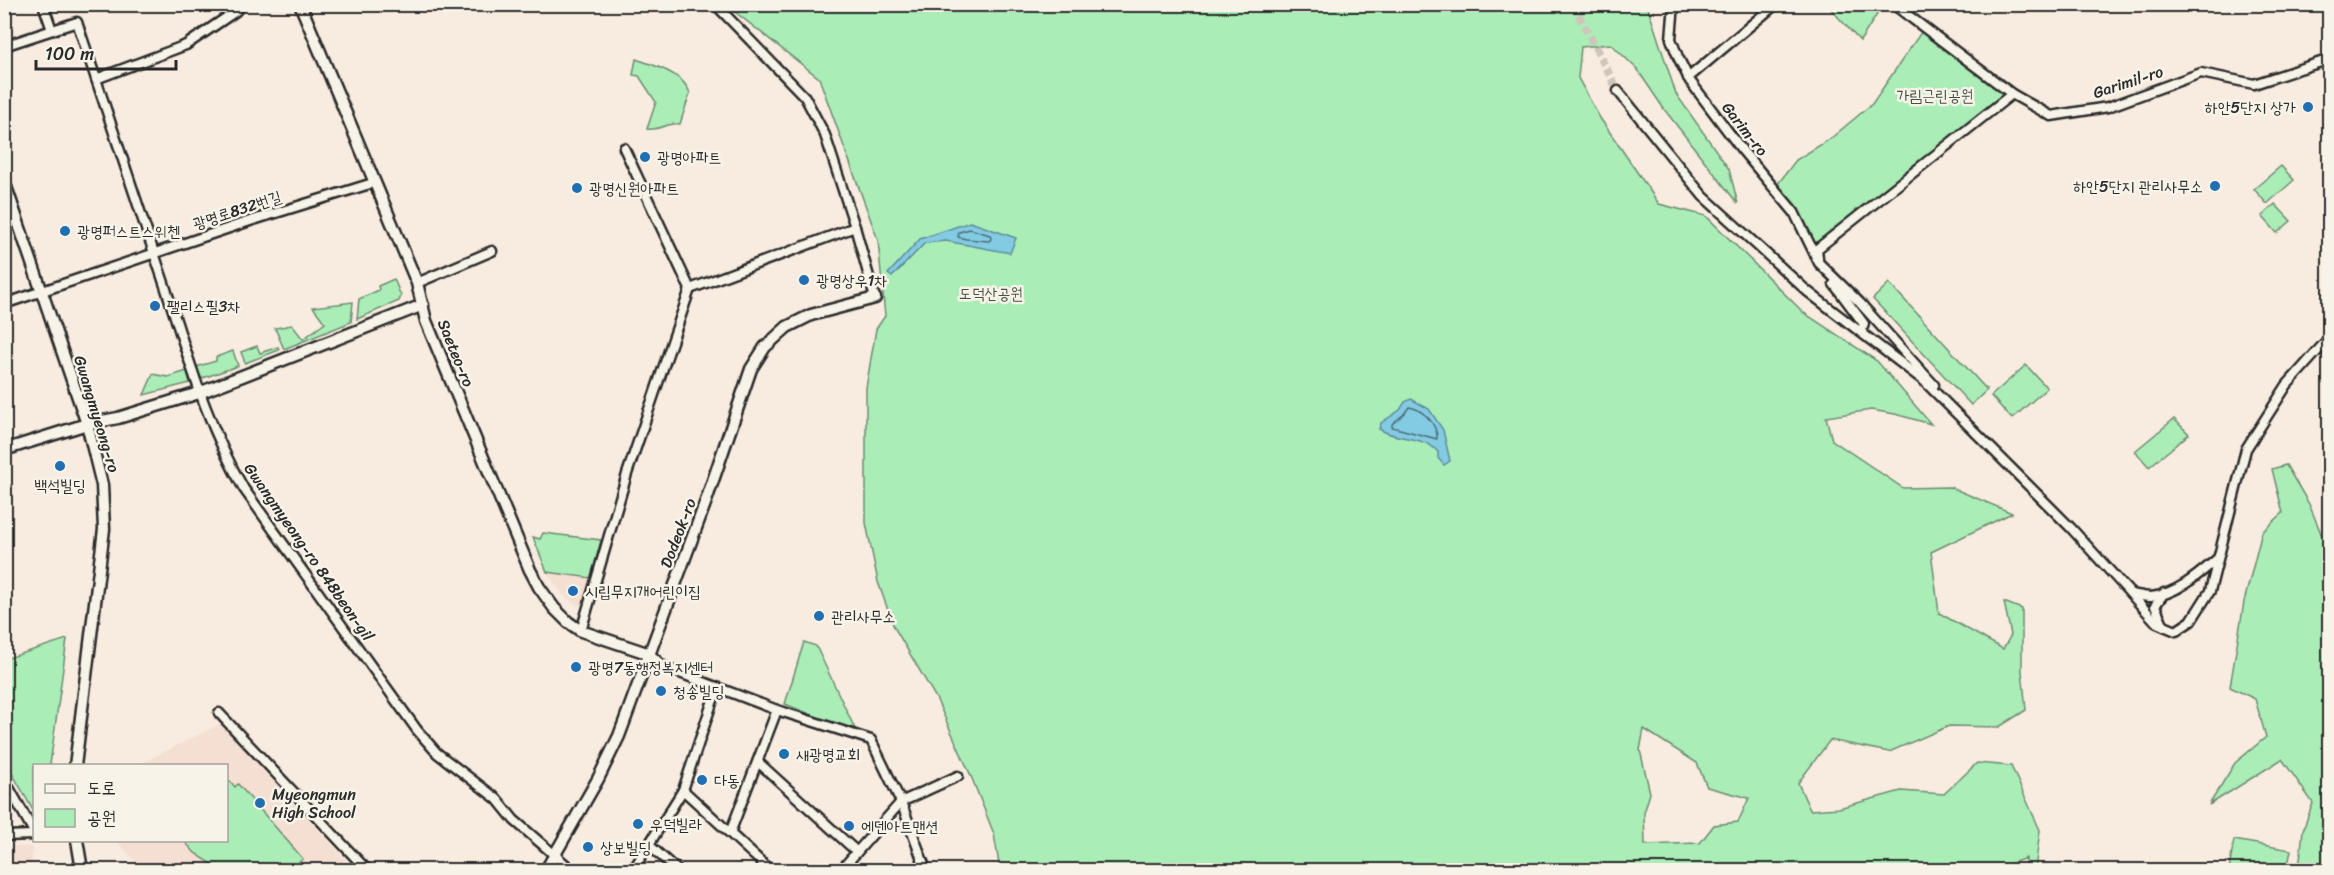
<svg xmlns="http://www.w3.org/2000/svg" width="2334" height="875" viewBox="0 0 2334 875" font-family="Sriracha,'Poor Story',sans-serif">
<style>
.built{fill:#f5ded2}
.green{fill:#abedb7;stroke:#6b8c71;stroke-width:1.5;fill-rule:evenodd}
.water{fill:#82cbe3;stroke:#5f8b99;stroke-width:1.5}
.lines{fill:none;stroke-linecap:round;stroke-linejoin:round}
.shore{stroke:#4e6b75;stroke-width:1.5}
.minor-tunnel{stroke:#cfc5bb;stroke-width:8;stroke-dasharray:8 4;stroke-linecap:butt}
.minor-casing{stroke:#2b2b2b;stroke-width:13}
.tertiary-casing{stroke:#2b2b2b;stroke-width:15}
.secondary-casing{stroke:#2b2b2b;stroke-width:15}
.minor{stroke:#f7f3e8;stroke-width:8}
.tertiary{stroke:#f7f3e8;stroke-width:10}
.secondary{stroke:#f7f3e8;stroke-width:10}
.poi-dot{fill:#1f6fb2;stroke:#f7f3e8;stroke-width:2}
.labels{text-anchor:middle;dominant-baseline:central;stroke-width:5;stroke-linejoin:round;paint-order:stroke}
.street-label{font-size:16px;fill:#2b2b2b;stroke:#f7f3e8}
.park-label{font-size:16px;fill:#455247;stroke:#f7f3e8}
.poi-label{font-size:16px;fill:#2b2b2b;stroke:#f7f3e8;text-anchor:start}
</style>
<rect width="100%" height="100%" fill="#f8ebdf"/>
<filter id="ink" filterUnits="userSpaceOnUse"><feTurbulence type="fractalNoise" baseFrequency=".0167" numOctaves="2"/><feDisplacementMap in="SourceGraphic" scale="12" xChannelSelector="R" yChannelSelector="G"/><feConvolveMatrix kernelMatrix="1 2 1 2 8 2 1 2 1" color-interpolation-filters="sRGB"/></filter>
<g filter="url(#ink)">
<g class="built">
<polygon points="547,572 591,578 583,603 578,606 563,595"/>
<polygon points="220,724 355,870 143,870 117,841 226,840 226,766 138,765"/>
<polygon points="5,846 32,847 31,870 5,870"/>
</g>
<g class="green">
<path d="M 728,5 L 1647,5 L 1676,94 L 1729,169 L 1738,204 L 1664,109 L 1637,69 L 1611,44 L 1581,47 L 1578,78 L 1600,118 L 1659,204 L 1706,216 L 1804,313 L 1877,361 L 1931,424 L 1895,414 L 1871,410 L 1826,417 L 1832,440 L 1903,488 L 1950,487 L 2012,513 L 1931,552 L 1939,613 L 2003,649 L 2011,635 L 2004,602 L 2022,609 L 2022,671 L 2026,710 L 1999,727 L 1949,726 L 1889,752 L 1830,740 L 1798,783 L 1810,810 L 1839,808 L 1901,791 L 1944,794 L 1977,763 L 2011,766 L 2040,830 L 2035,870 L 2026,870 L 2026,858 L 1992,870 L 1000,870 L 994,834 L 971,776 L 936,698 L 894,627 L 878,582 L 866,523 L 866,388 L 876,329 L 885,316 L 878,240 L 819,78 L 735,12 ZM 1644,729 L 1697,763 L 1707,787 L 1749,798 L 1738,822 L 1714,825 L 1700,843 L 1645,845 L 1644,813 L 1650,793 L 1640,750 Z"/>
<polygon points="1827,5 1883,5 1860,41"/>
<polygon points="1924,28 2012,94 1817,249 1794,212 1774,189 1796,160 1830,139 1872,104"/>
<path d="M 636,59 C 655,66 683,73 690,93 L 680,124 C 668,122 659,131 647,129 L 656,102 L 639,76 L 633,75 Z"/>
<polygon points="2281,166 2294,180 2267,204 2254,189"/>
<polygon points="2275,204 2291,221 2277,233 2262,216"/>
<polygon points="394,279 401,296 399,301 357,319 359,299 379,290 378,286"/>
<polygon points="1889,283 1987,390 1971,405 1873,299"/>
<polygon points="353,302 351,322 284,349 275,328 292,325 303,339 325,323 313,307"/>
<polygon points="257,346 260,353 278,347 279,350 245,363 241,352"/>
<polygon points="233,351 238,366 200,379 196,367 216,361 216,357"/>
<polygon points="2026,365 2047,388 2012,419 1991,396"/>
<polygon points="187,371 190,383 144,395 153,374 168,377"/>
<polygon points="2174,419 2189,434 2149,467 2135,451"/>
<polygon points="2286,465 2309,504 2325,543 2329,542 2329,870 2299,870 2303,830 2313,803 2282,759 2209,805 2235,763 2266,737 2255,699 2230,687 2244,602 2262,532 2283,513 2272,469"/>
<polygon points="543,533 601,540 591,578 547,572 533,537 540,539"/>
<polygon points="67,639 50,765 34,766 34,812 5,760 5,659"/>
<polygon points="804,642 816,646 857,733 785,704"/>
<polygon points="230,781 235,787 238,784 303,859 289,870 221,870 195,853 184,841 226,840 227,784"/>
<polygon points="2234,840 2291,850 2287,870 2229,870"/>
</g>
<g class="water">
<polygon points="970,222 1016,238 1010,253 946,241 925,243 892,277 888,274 920,239"/>
<path d="M 1411,399 L 1429,409 L 1443,430 L 1450,461 L 1444,465 L 1438,458 L 1438,452 C 1423,435 1398,441 1379,429 L 1381,423 L 1400,410 L 1405,402 Z"/>
</g>
<g class="lines">
<g class="shore">
<polygon points="970,229 990,235 991,239 989,241 966,239 958,237 959,232"/>
<path d="M 1409,407 C 1423,409 1438,425 1437,439 L 1392,427 L 1392,424 L 1404,414 Z"/>
</g>
<polyline class="minor-tunnel" points="1573,4 1618,91"/>
<defs>
<g id="minor">
<polyline points="43,4 52,30"/>
<polyline points="715,4 805,97 825,135 855,227"/>
<polyline points="1674,4 1671,39 1678,57 1690,81 1742,150 1794,212 1819,263 1860,303 1934,385"/>
<polyline points="1893,4 2012,94 2051,116 2108,107 2201,73 2254,84 2330,59"/>
<path d="M 4,46 L 77,22 C 107,110 136,198 165,286 C 188,356 207,426 244,489 L 417,730 L 437,753 L 497,799 L 514,820 L 572,870"/>
<polyline points="1688,78 1776,4"/>
<polyline points="96,79 186,45 236,11 241,4"/>
<polyline points="1618,91 1703,196 1807,291 1923,380 2071,528 2157,623 2176,631 2191,621 2210,591 2246,449 2287,385 2330,337"/>
<polyline points="624,148 690,289"/>
<polyline points="1818,258 1817,249 2012,94"/>
<polyline points="417,283 492,251"/>
<polyline points="1834,284 1864,324 1861,332"/>
<polyline points="4,304 250,221 373,183"/>
<path d="M 2131,594 C 2137,595 2145,597 2151,597 C 2177,594 2198,575 2217,559"/>
<polyline points="2164,626 2155,606 2164,593"/>
<polyline points="581,631 627,474 690,289 855,227 875,298"/>
<polyline points="650,654 664,667 777,710 871,740 901,802 926,870"/>
<polyline points="219,713 367,870"/>
<polyline points="758,762 857,852"/>
<polyline points="4,779 34,832"/>
<polyline points="683,790 770,870"/>
<polyline points="730,833 777,710"/>
<polyline points="4,836 34,835"/>
<polyline points="649,845 677,870"/>
<polyline points="633,870 683,790 717,688"/>
<polyline points="841,870 901,802 958,776"/>
</g>
<g id="tertiary">
<polyline points="300,4 417,283 426,321 530,570 539,587 554,608 568,622 581,631 650,654"/>
<polyline points="4,450 87,424 118,418 199,393 423,305"/>
<polyline points="546,870 598,779 619,736 706,501 751,369 765,347 787,327 811,315 875,298"/>
</g>
<g id="secondary">
<polyline points="4,181 87,424 102,485 104,529 75,766"/>
<polyline points="77,840 82,870"/>
</g>
</defs>
<use href="#minor" class="minor-casing"/>
<use href="#tertiary" class="tertiary-casing"/>
<use href="#secondary" class="secondary-casing"/>
<use href="#minor" class="minor"/>
<use href="#tertiary" class="tertiary"/>
<use href="#secondary" class="secondary"/>
</g>
</g>
<g class="poi-dot">
<circle cx="2308" cy="107" r="6"/>
<circle cx="645" cy="157" r="6"/>
<circle cx="2215" cy="186" r="6"/>
<circle cx="577" cy="188" r="6"/>
<circle cx="65" cy="231" r="6"/>
<circle cx="804" cy="280" r="6"/>
<circle cx="155" cy="306" r="6"/>
<circle cx="60" cy="466" r="6"/>
<circle cx="573" cy="591" r="6"/>
<circle cx="819" cy="616" r="6"/>
<circle cx="576" cy="667" r="6"/>
<circle cx="661" cy="691" r="6"/>
<circle cx="784" cy="754" r="6"/>
<circle cx="702" cy="780" r="6"/>
<circle cx="260" cy="803" r="6"/>
<circle cx="638" cy="824" r="6"/>
<circle cx="849" cy="826" r="6"/>
<circle cx="588" cy="847" r="6"/>
</g>
<g class="labels">
<g class="street-label">
<text transform="translate(2128 82) rotate(-18)">Garimil-ro</text>
<text transform="translate(1745 129) rotate(52)">Garim-ro</text>
<text transform="translate(237 210) rotate(-18)">광명로832번길</text>
<text transform="translate(456 353) rotate(68)">Saeteo-ro</text>
<text transform="translate(97 414) rotate(73)">Gwangmyeong-ro</text>
<text transform="translate(678 533) rotate(-69)">Dodeok-ro</text>
<text transform="translate(309 552) rotate(55)">Gwangmyeong-ro 848beon-gil</text>
</g>
<g class="park-label">
<text x="1935" y="95">가림근린공원</text>
<text x="991" y="293">도덕산공원</text>
</g>
<g class="poi-label">
<text x="2296" y="107" text-anchor="end">하안5단지 상가</text>
<text x="657" y="157">광명아파트</text>
<text x="2203" y="186" text-anchor="end">하안5단지 관리사무소</text>
<text x="589" y="188">광명신원아파트</text>
<text x="77" y="231">광명퍼스트스위첸</text>
<text x="816" y="280">광명상우1차</text>
<text x="167" y="306">팰리스필3차</text>
<text x="60" y="485" text-anchor="middle">백석빌딩</text>
<text x="585" y="591">시립무지개어린이집</text>
<text x="831" y="616">관리사무소</text>
<text x="588" y="667">광명7동행정복지센터</text>
<text x="673" y="691">청송빌딩</text>
<text x="796" y="754">새광명교회</text>
<text x="714" y="780">다동</text>
<text x="272" y="794">Myeongmun<tspan x="272" dy="18">High School</tspan></text>
<text x="650" y="824">우덕빌라</text>
<text x="861" y="826">에덴아트맨션</text>
<text x="600" y="847">상보빌딩</text>
</g>
</g>
<rect width="2334" height="875" fill="none" stroke="#f7f3e8" stroke-width="24"/>
<rect x="12" y="12" width="2310" height="851" fill="none" stroke="#2b2b2b" stroke-width="2" filter="url(#ink)"/>
<rect x="33" y="764" width="195" height="78" fill="#f7f3e8" stroke="#a5a39c" stroke-width="1.5"/>
<rect x="45" y="784" width="30" height="9" fill="#f7f3e8" stroke="#a5a39c" stroke-width="1.5"/>
<text x="87" y="794" font-size="18" fill="#2b2b2b">도로</text>
<rect x="45" y="809" width="30" height="18" fill="#abedb7" stroke="#a5a39c" stroke-width="1.5"/>
<text x="87" y="824" font-size="18" fill="#2b2b2b">공원</text>
<path d="M36 60v9h140v-9" fill="none" stroke="#2b2b2b" stroke-width="3"/>
<text x="45" y="60" font-size="18" fill="#2b2b2b" stroke="#f7f3e8" stroke-width="4.5" paint-order="stroke">100 m</text>
</svg>
